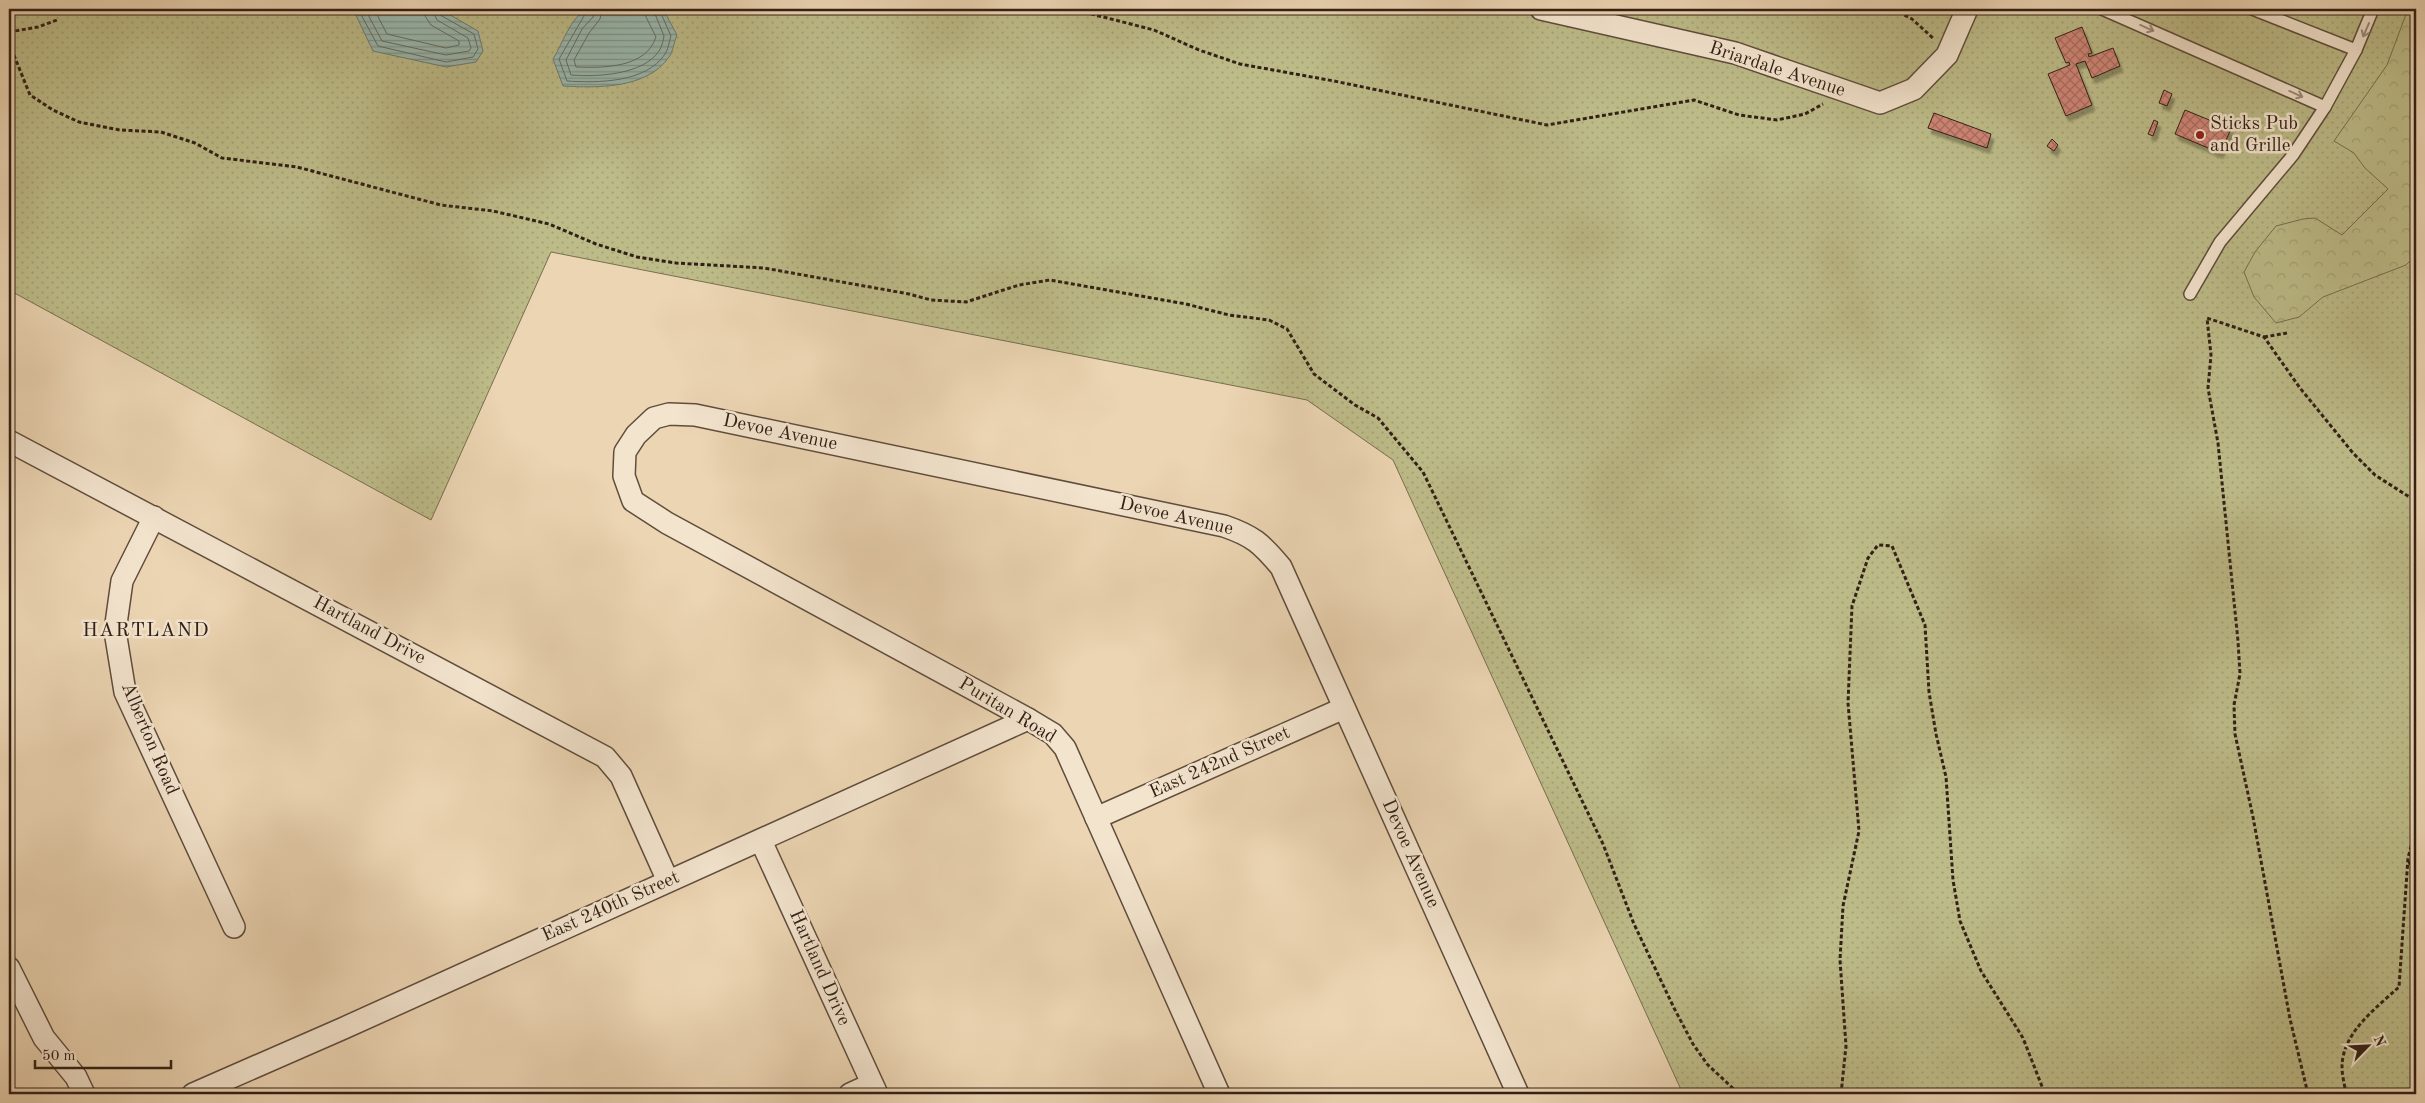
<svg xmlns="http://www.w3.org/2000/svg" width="2425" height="1103" viewBox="0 0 2425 1103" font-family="'Old Standard TT',serif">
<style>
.grass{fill:url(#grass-dots);stroke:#786e50}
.forest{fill:url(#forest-crowns);stroke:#786e50}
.water{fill:url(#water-rules);stroke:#707b72}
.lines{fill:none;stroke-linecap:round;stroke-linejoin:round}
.shore{stroke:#666c62;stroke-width:1}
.building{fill:url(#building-cross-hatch);stroke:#322016;filter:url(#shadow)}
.service-casing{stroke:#604d3d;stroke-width:14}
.minor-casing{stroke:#604d3d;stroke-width:24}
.path{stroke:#322016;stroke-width:3;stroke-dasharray:4 2.5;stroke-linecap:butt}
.service{stroke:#f3e4ce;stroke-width:11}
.minor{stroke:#f3e4ce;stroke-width:21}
.oneway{stroke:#9c8c7b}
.poi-dot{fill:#8f2418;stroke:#f3e4ce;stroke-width:2}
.labels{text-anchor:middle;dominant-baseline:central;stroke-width:5;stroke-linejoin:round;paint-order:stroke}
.street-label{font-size:19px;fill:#322016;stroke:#f3e4ce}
.poi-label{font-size:19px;fill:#322016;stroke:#f3e4ce;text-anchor:start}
.neighbourhood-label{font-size:20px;letter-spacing:1px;fill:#322016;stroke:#f3e4ce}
</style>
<defs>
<pattern id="grass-dots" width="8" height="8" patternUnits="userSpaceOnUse" patternTransform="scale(1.25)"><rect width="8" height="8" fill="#bdbc89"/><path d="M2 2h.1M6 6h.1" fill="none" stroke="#a3a176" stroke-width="1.8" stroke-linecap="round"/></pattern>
<pattern id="forest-crowns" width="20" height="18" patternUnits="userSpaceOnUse" patternTransform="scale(1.25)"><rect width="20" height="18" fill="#bdbc89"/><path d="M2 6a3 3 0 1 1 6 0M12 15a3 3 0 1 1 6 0" fill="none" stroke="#a3a176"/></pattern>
<pattern id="water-rules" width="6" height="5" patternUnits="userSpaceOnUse" patternTransform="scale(1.25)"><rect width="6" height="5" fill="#99b8af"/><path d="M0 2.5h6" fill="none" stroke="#7d958d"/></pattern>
<pattern id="building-cross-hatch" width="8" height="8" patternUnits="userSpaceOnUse" patternTransform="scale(1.25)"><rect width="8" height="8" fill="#cf8677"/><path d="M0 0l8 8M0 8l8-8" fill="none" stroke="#a96d61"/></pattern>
<filter id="shadow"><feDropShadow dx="3" dy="5.5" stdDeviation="1" flood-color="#0004"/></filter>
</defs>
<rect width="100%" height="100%" fill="#ecd5b3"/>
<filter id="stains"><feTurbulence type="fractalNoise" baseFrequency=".004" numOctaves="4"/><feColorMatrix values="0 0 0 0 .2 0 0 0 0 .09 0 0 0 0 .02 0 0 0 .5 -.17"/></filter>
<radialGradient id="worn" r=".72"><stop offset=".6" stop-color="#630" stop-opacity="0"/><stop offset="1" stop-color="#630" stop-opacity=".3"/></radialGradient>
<polygon class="grass" points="9,9 2416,9 2416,1094 1683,1094 1393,460 1307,400 551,252 431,520 9,290"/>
<polygon class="forest" points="2408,9 2416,9 2416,255 2406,265 2323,297 2299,317 2276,323 2254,297 2244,272 2255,252 2276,226 2303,219 2315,218 2342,235 2388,189 2365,168 2354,153 2334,141 2387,65"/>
<g class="water">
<polygon points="353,9 440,9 478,31 483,51 476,62 446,67 373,51"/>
<path d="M 587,9 L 663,9 L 677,35 C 674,42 673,52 669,57 C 647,89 597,88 563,86 L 553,59 C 563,43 570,18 587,9 Z"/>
</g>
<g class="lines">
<g class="shore">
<polyline points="358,9 378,46 446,62 473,57 478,49 474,34 440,15 438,9"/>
<polyline points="365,9 382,41 446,55 469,51 471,48 468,38 437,20 432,9"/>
<polyline points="374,9 387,34 446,48 459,45 459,41 431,25 425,16 424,9"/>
<path d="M 588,9 L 559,59 L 567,81 C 597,83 646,83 665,54 C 668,50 669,42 671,36 L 659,9"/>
<path d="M 595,9 L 593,17 L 582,29 L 566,60 L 571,75 C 597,77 643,75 659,51 C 662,47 663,41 664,36 L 653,9"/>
<path d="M 602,9 L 600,19 L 589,33 L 574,60 L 576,67 C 604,68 646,68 656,37 L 646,17 L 645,9"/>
</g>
</g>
<g class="building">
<polygon points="2082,27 2092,53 2088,54 2089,57 2113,48 2120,66 2092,78 2085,61 2076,64 2092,105 2066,116 2048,74 2070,65 2069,62 2066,63 2055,38"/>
<polygon points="2164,90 2172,94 2167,106 2159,103"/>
<polygon points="2185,110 2231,129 2220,153 2175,134"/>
<polygon points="1934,113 1991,134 1987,148 1928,128"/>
<polygon points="2154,120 2158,122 2153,136 2148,134"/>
<polygon points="2052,139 2058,145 2054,151 2047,146"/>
</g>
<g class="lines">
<defs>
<g id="service">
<polyline points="2102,9 2325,107 2356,50 2252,9"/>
<polyline points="2356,50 2373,9"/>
<polyline points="2190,294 2220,242 2293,155 2325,107"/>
</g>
<g id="minor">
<polyline points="1541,9 1735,53 1880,103 1914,89 1947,55 1967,9"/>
<polyline points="9,441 605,757 621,776 668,881"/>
<polyline points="154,517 122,581 115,631 125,692 234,927"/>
<polyline points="1096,818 1344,708"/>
<polyline points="761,841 877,1094"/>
<polyline points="9,968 44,1038 76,1077 84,1094"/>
<polyline points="193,1094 344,1028 1028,719"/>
<polyline points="850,1094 872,1084"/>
<path d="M 1219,1094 L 1065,748 L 1053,734 L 1028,719 L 667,523 L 633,501 L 624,476 L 625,452 L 636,435 L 654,418 L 669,414 L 695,415 L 1224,526 C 1253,536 1261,543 1281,567 L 1518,1094"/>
</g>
</defs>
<use href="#service" class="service-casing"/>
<use href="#minor" class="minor-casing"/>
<g class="path">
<polyline points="1072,9 1154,30 1199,50 1240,64 1334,81 1547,125 1694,100 1739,115 1777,120 1805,114 1823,104"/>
<polyline points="1893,9 1912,19 1934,39"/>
<polyline points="9,13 21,9"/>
<polyline points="9,32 38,27 57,20"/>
<polyline points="9,43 30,95 53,110 79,122 120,130 161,132 195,143 222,158 297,167 441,205 493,211 549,224 596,244 637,257 676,263 764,268 909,294 931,300 966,302 1019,285 1050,280 1186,304 1229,315 1269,320 1287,329 1314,374 1355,405 1378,418 1423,472 1603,844 1634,924 1674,1008 1693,1044 1707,1064 1739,1094"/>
<polyline points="2264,337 2287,333"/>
<polyline points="2416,742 2414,742 2416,756"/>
<polyline points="2409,861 2416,882"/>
<polyline points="1841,1094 1846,1046 1840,960 1843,906 1859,831 1848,703 1852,606 1868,558 1878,545 1892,546 1925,625 1929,692 1936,734 1946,777 1953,880 1960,921 1981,971 2023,1038 2045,1094"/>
<polyline points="2308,1094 2290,1019 2253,817 2235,734 2234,705 2240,674 2238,641 2218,443 2208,388 2211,355 2207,318 2264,337 2300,388 2353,453 2375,475 2411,498 2416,504"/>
<path d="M 2346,1094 C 2345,1086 2342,1076 2342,1067 C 2342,1033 2376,1008 2399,987 L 2408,858 L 2416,828"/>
</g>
<use href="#service" class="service"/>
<use href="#minor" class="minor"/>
</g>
<defs><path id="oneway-shaft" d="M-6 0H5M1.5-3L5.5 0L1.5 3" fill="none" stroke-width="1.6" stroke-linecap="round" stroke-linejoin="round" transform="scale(1.25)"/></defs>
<g class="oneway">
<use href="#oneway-shaft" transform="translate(2147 28) rotate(24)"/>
<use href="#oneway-shaft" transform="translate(2366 30) rotate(114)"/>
<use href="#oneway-shaft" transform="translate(2296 94) rotate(24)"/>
</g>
<circle class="poi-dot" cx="2200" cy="135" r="5"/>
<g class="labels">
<g class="street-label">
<text transform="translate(1777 70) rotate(18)">Briardale Avenue</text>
<text transform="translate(780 433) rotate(12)">Devoe Avenue</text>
<text transform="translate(1176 517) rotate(13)">Devoe Avenue</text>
<text transform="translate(369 631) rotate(28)">Hartland Drive</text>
<text transform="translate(1007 711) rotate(31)">Puritan Road</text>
<text transform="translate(149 739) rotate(67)">Alberton Road</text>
<text transform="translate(1220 763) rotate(-24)">East 242nd Street</text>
<text transform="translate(1410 854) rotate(66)">Devoe Avenue</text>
<text transform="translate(611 907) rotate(-24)">East 240th Street</text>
<text transform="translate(819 968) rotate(66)">Hartland Drive</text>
</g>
<g class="poi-label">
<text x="2210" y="124">Sticks Pub<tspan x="2210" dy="22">and Grille</tspan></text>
</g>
<g class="neighbourhood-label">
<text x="146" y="631">HARTLAND</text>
</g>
</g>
<rect width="2425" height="1103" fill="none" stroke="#ecd5b3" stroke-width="30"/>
<rect x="10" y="10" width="2405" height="1083" fill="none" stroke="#322016" stroke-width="2.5"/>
<rect x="15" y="15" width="2395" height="1073" fill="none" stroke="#322016"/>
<g transform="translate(2368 1046) rotate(66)" stroke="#f3e4ce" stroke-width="4" paint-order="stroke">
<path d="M0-4L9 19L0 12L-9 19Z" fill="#322016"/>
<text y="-8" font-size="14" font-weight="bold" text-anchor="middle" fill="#322016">N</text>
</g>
<path d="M35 1060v8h136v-8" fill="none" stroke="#322016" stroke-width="2.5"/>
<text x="42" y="1060" font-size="15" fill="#322016" stroke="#f3e4ce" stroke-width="4" paint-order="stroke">50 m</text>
<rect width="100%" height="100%" filter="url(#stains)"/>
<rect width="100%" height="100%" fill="url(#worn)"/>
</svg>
